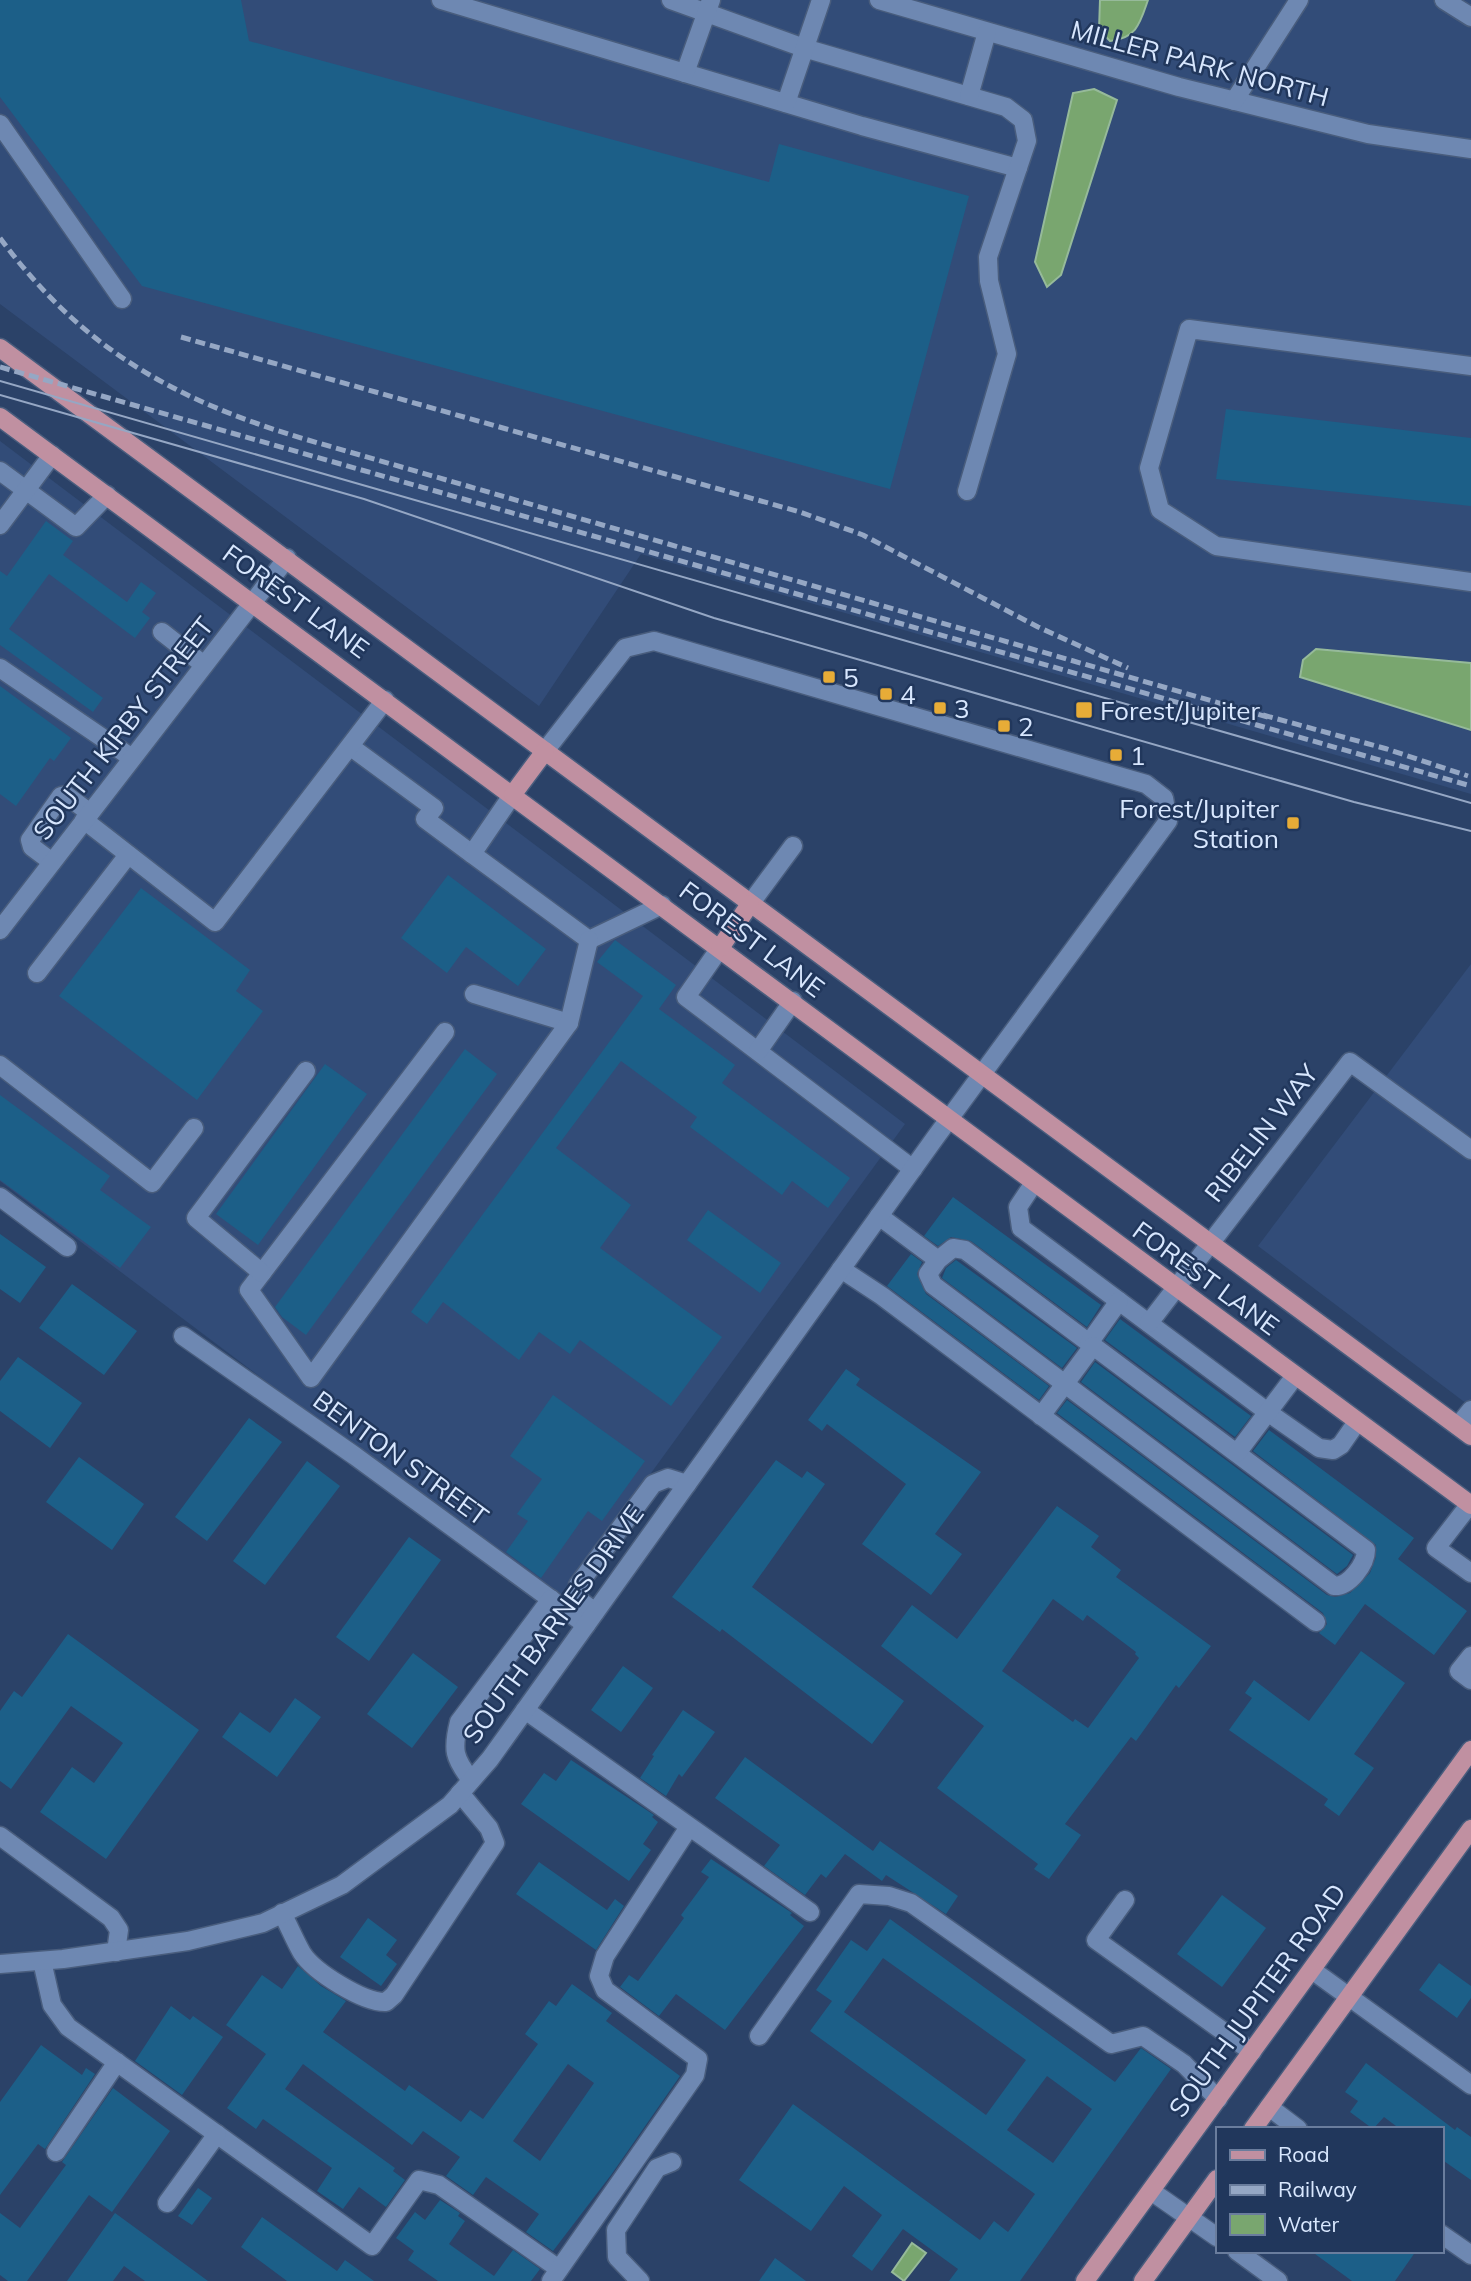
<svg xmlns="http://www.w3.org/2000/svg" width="1471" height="2281" viewBox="0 0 1471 2281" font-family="Mulish,sans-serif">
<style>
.built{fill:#324c78}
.water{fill:#79a66f;stroke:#96ba9a;stroke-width:2}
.building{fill:#1c5f88;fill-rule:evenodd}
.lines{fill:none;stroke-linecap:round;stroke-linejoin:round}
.minor-casing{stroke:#495d7d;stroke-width:21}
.major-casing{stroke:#495d7d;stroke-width:21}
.minor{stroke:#6e88b2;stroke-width:18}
.major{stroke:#c090a1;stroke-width:18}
.tram{stroke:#95a7c4;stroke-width:2}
.rail{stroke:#95a7c4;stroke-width:5;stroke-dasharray:10 5;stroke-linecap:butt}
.poi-dot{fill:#e7ac37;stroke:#21375c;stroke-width:2.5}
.labels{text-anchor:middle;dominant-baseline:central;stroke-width:5;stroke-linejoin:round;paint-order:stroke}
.street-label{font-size:26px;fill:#d8e7fe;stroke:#21375c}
.poi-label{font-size:26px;fill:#d8e7fe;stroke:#21375c;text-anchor:start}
</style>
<rect width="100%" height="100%" fill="#2b4268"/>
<g class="built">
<polygon points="0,0 1471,0 1471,794 641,554 539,706 0,304"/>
<polygon points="0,441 905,1124 558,1601 0,1181"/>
<polygon points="1471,964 1471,1407 1258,1246"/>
</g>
<g class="water">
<path d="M 1100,0 L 1148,0 C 1140,23 1137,38 1110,41 L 1099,30 Z"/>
<polygon points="1094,89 1117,100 1061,275 1047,287 1035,262 1073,93"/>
<polygon points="1316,649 1471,663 1471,730 1300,677 1303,660"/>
<polygon points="912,2243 926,2253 904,2281 892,2272"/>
</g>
<g class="building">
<polygon points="0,0 241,0 249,41 769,182 779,144 969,196 890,489 142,286 0,97"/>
<polygon points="1226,409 1471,438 1471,506 1216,479"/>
<polygon points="46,521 73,541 63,555 127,602 141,582 156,593 142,612 150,618 135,638 49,574 9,629 103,698 93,712 0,645 0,571 7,576"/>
<polygon points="0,686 71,738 54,761 50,758 16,806 0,794"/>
<polygon points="448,875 546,949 518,986 466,947 447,973 401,938"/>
<polygon points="141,888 250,970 236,991 263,1011 197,1100 59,996"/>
<polygon points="615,940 676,985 659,1009 735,1065 722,1083 850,1178 828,1208 792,1181 782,1195 690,1127 697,1117 621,1061 556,1148 631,1205 600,1248 722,1337 671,1406 580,1340 570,1354 539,1332 519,1360 443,1302 427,1324 411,1312 643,996 597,962"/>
<polygon points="465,1049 497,1074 306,1335 282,1317 275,1307"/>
<polygon points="325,1064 367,1094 258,1245 216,1214"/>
<polygon points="0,1095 110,1176 100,1190 151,1227 120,1268 0,1180"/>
<polygon points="953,1197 1101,1305 1087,1327 971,1241 951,1237 938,1246 924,1236"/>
<polygon points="708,1210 781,1263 760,1293 687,1240"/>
<polygon points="0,1234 46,1267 20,1303 0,1289"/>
<polygon points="911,1254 922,1262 917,1274 926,1294 1049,1386 1039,1400 887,1286"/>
<polygon points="956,1260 1077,1348 1062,1368 942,1278 946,1268"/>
<polygon points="72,1284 137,1331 104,1375 39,1328"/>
<polygon points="1120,1319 1251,1416 1235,1437 1105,1340"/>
<polygon points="18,1357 82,1403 50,1448 0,1411 0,1381"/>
<polygon points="1095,1362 1353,1555 1347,1566 1337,1574 1081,1382"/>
<polygon points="846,1369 860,1379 856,1385 981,1472 935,1534 962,1554 931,1595 862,1544 906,1484 827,1424 822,1431 808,1420"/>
<polygon points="553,1395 645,1461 602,1521 588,1511 541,1578 506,1552 528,1521 517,1514 542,1479 510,1456"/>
<polygon points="1067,1400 1327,1595 1335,1597 1350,1593 1370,1573 1376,1557 1376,1545 1253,1451 1269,1430 1414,1538 1398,1559 1467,1611 1434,1655 1365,1604 1335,1645 1319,1633 1327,1624 1323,1613 1057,1413"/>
<polygon points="249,1418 282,1442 207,1541 175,1517"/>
<polygon points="79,1457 144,1504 112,1550 46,1502"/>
<polygon points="776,1460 802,1478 807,1471 825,1484 752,1587 904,1701 872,1744 722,1629 720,1632 672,1597"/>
<polygon points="307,1461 340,1486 265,1585 233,1561"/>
<path d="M 1057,1506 L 1099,1536 L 1091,1547 L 1121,1570 L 1116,1577 L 1211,1646 L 1179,1688 L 1176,1685 L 1136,1741 L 1131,1737 L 1065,1824 L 1081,1835 L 1049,1879 L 1034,1869 L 1038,1864 L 937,1788 L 984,1726 L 881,1646 L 912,1605 L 957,1639 ZM 1053,1599 L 1083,1621 L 1087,1615 L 1136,1652 L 1135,1654 L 1139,1658 L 1088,1728 L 1075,1719 L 1073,1722 L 1002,1671 Z"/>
<polygon points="409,1537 441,1560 369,1661 336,1637"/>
<polygon points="68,1634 199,1730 106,1859 40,1812 72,1767 94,1783 123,1743 71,1706 11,1789 0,1781 0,1711 14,1691 22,1697"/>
<polygon points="1361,1651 1405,1683 1354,1754 1374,1768 1339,1816 1324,1805 1328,1799 1229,1730 1252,1698 1245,1693 1254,1680 1309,1721"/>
<polygon points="413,1653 458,1687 412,1748 367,1714"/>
<polygon points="623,1666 653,1688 621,1732 591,1710"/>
<polygon points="295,1698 321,1717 277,1777 222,1737 240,1712 270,1733"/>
<polygon points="683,1710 715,1732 682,1777 679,1774 666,1796 640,1778 654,1756 652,1755"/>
<polygon points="745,1757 873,1851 880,1841 958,1896 946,1914 886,1875 882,1881 845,1854 826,1878 821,1874 805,1895 764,1866 780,1845 715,1798"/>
<polygon points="571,1760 654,1815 652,1817 658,1822 643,1844 651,1850 629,1881 521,1804 544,1773 556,1781"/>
<polygon points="711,1859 792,1913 790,1915 804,1926 725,2030 676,1994 659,2016 620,1987 629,1975 638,1981 684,1918 681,1915 709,1877 701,1872"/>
<polygon points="539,1862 607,1910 615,1899 624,1906 596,1950 516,1894"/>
<polygon points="1222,1895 1266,1928 1222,1987 1177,1954"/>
<polygon points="368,1918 397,1940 386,1955 397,1964 381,1986 340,1957"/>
<path d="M 890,1919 L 1115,2082 L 1141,2048 L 1171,2069 L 1020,2281 L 949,2281 L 958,2269 L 903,2229 L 872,2271 L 852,2256 L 882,2215 L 844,2186 L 811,2231 L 739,2180 L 793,2104 L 980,2240 L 994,2221 L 1008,2232 L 1035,2194 L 810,2031 L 832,2001 L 816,1990 L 851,1940 L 867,1951 ZM 883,1958 L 1026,2060 L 986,2115 L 844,2012 ZM 1047,2076 L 1092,2109 L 1053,2163 L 1007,2130 Z"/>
<polygon points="1439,1963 1471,1986 1471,1998 1457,2018 1419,1990"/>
<path d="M 298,1966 L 321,1986 L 346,2001 L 323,2032 L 405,2091 L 409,2085 L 461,2122 L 470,2110 L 483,2119 L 538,2044 L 525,2034 L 549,2001 L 556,2006 L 572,1984 L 612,2013 L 606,2021 L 680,2076 L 611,2175 L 553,2251 L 526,2232 L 539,2214 L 486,2177 L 473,2195 L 446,2176 L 460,2157 L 423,2131 L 412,2145 L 303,2064 L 285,2089 L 395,2168 L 393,2171 L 405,2180 L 386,2207 L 359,2187 L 343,2209 L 317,2191 L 332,2168 L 263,2119 L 256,2129 L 227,2108 L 266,2054 L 226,2025 L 262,1975 L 282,1989 ZM 568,2064 L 594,2083 L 540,2161 L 513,2141 Z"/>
<polygon points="171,2006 190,2020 193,2016 223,2037 182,2095 135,2061"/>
<polygon points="41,2045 82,2075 86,2068 95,2074 45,2149 38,2144 0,2195 0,2102"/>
<polygon points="1366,2063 1455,2130 1457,2127 1471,2137 1471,2180 1441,2159 1441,2129 1400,2129 1384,2117 1373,2129 1350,2112 1358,2101 1345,2092"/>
<polygon points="113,2088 170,2131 112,2212 89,2195 27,2281 8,2281 0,2275 0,2213 20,2228 66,2165 62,2162"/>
<polygon points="198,2188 212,2198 192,2225 178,2216"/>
<polygon points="440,2200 460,2213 458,2216 465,2221 449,2244 494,2276 513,2250 540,2269 531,2281 438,2281 408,2260 414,2251 396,2238 415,2212 425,2220"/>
<polygon points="115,2213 141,2232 208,2281 145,2281 124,2266 113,2281 67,2281"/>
<polygon points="262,2217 337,2271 345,2260 374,2281 287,2281 241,2247"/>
<polygon points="1311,2251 1416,2251 1395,2281 1352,2281"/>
<polygon points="775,2258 806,2281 759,2281"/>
</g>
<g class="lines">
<defs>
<g id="minor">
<polyline points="441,0 862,126 1018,168"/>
<polyline points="671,0 804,48 1006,107 1023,120 1027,141 988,257 989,281 1007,354 967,491"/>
<polyline points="879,0 1179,87 1368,134 1471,149"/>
<polyline points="1444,0 1471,17"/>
<polyline points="685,73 711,0"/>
<polyline points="969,96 987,32"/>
<polyline points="1234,101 1299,0"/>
<polyline points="786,103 821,0"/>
<polyline points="0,124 122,299"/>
<polyline points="1471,366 1189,329 1149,468 1160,510 1216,546 1471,582"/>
<polyline points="0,471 76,527 107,495"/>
<polyline points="0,525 52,455"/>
<polyline points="162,632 204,665"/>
<polyline points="0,668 132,758"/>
<polyline points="351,747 434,808 425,819 472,854"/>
<polyline points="513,794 472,854 589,940 662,905"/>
<polyline points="84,820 215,922 385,700"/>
<polyline points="52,862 32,847 30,840 61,796 66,795 90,813"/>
<polyline points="750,904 793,846"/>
<polyline points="0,930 287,558"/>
<polyline points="720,948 686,997 913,1169"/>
<polyline points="37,973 128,855"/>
<polyline points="474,994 569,1023"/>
<polyline points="445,1032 249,1290 311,1378 569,1023 589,940"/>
<polyline points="758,1051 793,1001"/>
<polyline points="0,1065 152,1183 194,1128"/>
<polyline points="1034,1183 1018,1207 1021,1228 1269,1413 1319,1448 1333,1450 1341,1445 1357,1422"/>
<polyline points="0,1197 67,1247"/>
<path d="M 879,1216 L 938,1260 L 928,1274 L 933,1285 L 1334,1586 C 1349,1587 1366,1564 1366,1550 L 965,1250 L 953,1248 L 938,1260"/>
<polyline points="841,1269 882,1296 1316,1622"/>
<polyline points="262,1273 196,1218 306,1071"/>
<polyline points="1149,1323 1350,1062 1471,1150"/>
<polyline points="183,1336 355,1456 586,1625"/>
<polyline points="1089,1343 1119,1301"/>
<polyline points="1041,1416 1093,1346"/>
<polyline points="1458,1426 1471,1410"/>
<polyline points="1237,1453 1295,1376"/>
<polyline points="1470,1504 1436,1548 1471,1573"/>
<polyline points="595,1612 579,1600 578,1585 653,1484 668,1478 687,1484"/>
<polyline points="1471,1656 1459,1671 1471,1680"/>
<polyline points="525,1710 810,1912"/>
<path d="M 471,1780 C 454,1758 452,1750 459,1722 L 551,1599"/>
<polyline points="0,1836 111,1918 119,1930 116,1952"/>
<polyline points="1125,1900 1096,1940 1252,2052"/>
<path d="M 282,1913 C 289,1926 295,1941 302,1953 C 314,1972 364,2003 386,2002 L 394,1995 L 495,1843 L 489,1828 L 460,1793"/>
<polyline points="42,1961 52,2005 68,2027 372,2246 419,2180 439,2185 559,2269"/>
<polyline points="0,1964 63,1959 188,1941 263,1923 342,1885 450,1805 490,1759 935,1138 1168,821 1164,798 1146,784 654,641 625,648 545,751"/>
<polyline points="1312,1970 1471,2085"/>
<polyline points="759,2036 859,1894 889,1896 911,1903 1111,2044 1143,2036 1184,2064 1218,2099"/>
<polyline points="1269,2107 1298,2129"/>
<polyline points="56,2152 117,2062"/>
<polyline points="1151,2191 1217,2237"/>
<polyline points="167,2203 217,2134"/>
<polyline points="1441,2234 1471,2255"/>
<polyline points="1237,2251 1278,2281"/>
<polyline points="551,2281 695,2075 698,2059 605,1990 599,1976 605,1956 689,1827"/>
<polyline points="640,2281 617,2257 616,2230 657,2168 672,2162"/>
</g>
<g id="major">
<polyline points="0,348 1471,1436"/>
<polyline points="0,417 1471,1505"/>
<polyline points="513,794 545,751"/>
<polyline points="720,948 750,904"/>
<polyline points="1253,2129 1471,1829"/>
<polyline points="1085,2281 1471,1750"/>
<polyline points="1143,2281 1217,2179"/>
</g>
</defs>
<use href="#minor" class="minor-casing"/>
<use href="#major" class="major-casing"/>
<use href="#minor" class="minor"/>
<use href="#major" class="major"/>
<g class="tram">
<polyline points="0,381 1471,803"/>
<polyline points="0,395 364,499 714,618 1354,802 1471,831"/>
</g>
<g class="rail">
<path d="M 0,238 C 83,350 176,401 308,440 L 1271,718"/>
<polyline points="181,337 800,512 863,535 1038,627 1128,668"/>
<polyline points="0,367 1471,786"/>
<polyline points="1263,715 1387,749 1468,776"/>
</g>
</g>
<g class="poi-dot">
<rect x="822" y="670" width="14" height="14" rx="3.5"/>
<rect x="879" y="687" width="14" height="14" rx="3.5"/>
<rect x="933" y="701" width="14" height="14" rx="3.5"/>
<rect x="1075" y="701" width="18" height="18" rx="3.5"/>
<rect x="997" y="719" width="14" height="14" rx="3.5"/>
<rect x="1109" y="748" width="14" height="14" rx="3.5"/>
<rect x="1286" y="816" width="14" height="14" rx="3.5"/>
</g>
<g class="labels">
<g class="street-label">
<text transform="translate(1200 63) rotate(15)">MILLER PARK NORTH</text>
<text transform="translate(296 601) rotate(36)">FOREST LANE</text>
<text transform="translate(123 728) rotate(-52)">SOUTH KIRBY STREET</text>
<text transform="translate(752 939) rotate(37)">FOREST LANE</text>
<text transform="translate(1261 1133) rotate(-52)">RIBELIN WAY</text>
<text transform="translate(1206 1278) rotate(36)">FOREST LANE</text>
<text transform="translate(401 1458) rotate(36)">BENTON STREET</text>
<text transform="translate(553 1624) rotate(-54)">SOUTH BARNES DRIVE</text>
<text transform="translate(1257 2000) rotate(-54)">SOUTH JUPITER ROAD</text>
</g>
<g class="poi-label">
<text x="843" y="677">5</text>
<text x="900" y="694">4</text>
<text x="954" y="708">3</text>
<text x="1100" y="710">Forest/Jupiter</text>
<text x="1018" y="726">2</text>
<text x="1130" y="755">1</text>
<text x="1279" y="808" text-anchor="end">Forest/Jupiter<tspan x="1279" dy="30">Station</tspan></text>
</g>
</g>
<rect x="1216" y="2127" width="228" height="126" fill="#21375c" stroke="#6a7d9d" stroke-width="2"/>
<rect x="1230" y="2150" width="35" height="10" fill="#c090a1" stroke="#6a7d9d" stroke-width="2"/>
<text x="1278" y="2162" font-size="21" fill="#d8e7fe">Road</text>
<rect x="1230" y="2185" width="35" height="10" fill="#95a7c4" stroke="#6a7d9d" stroke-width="2"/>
<text x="1278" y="2197" font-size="21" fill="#d8e7fe">Railway</text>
<rect x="1230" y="2214" width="35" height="21" fill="#79a66f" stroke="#6a7d9d" stroke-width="2"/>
<text x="1278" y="2232" font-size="21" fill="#d8e7fe">Water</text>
</svg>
